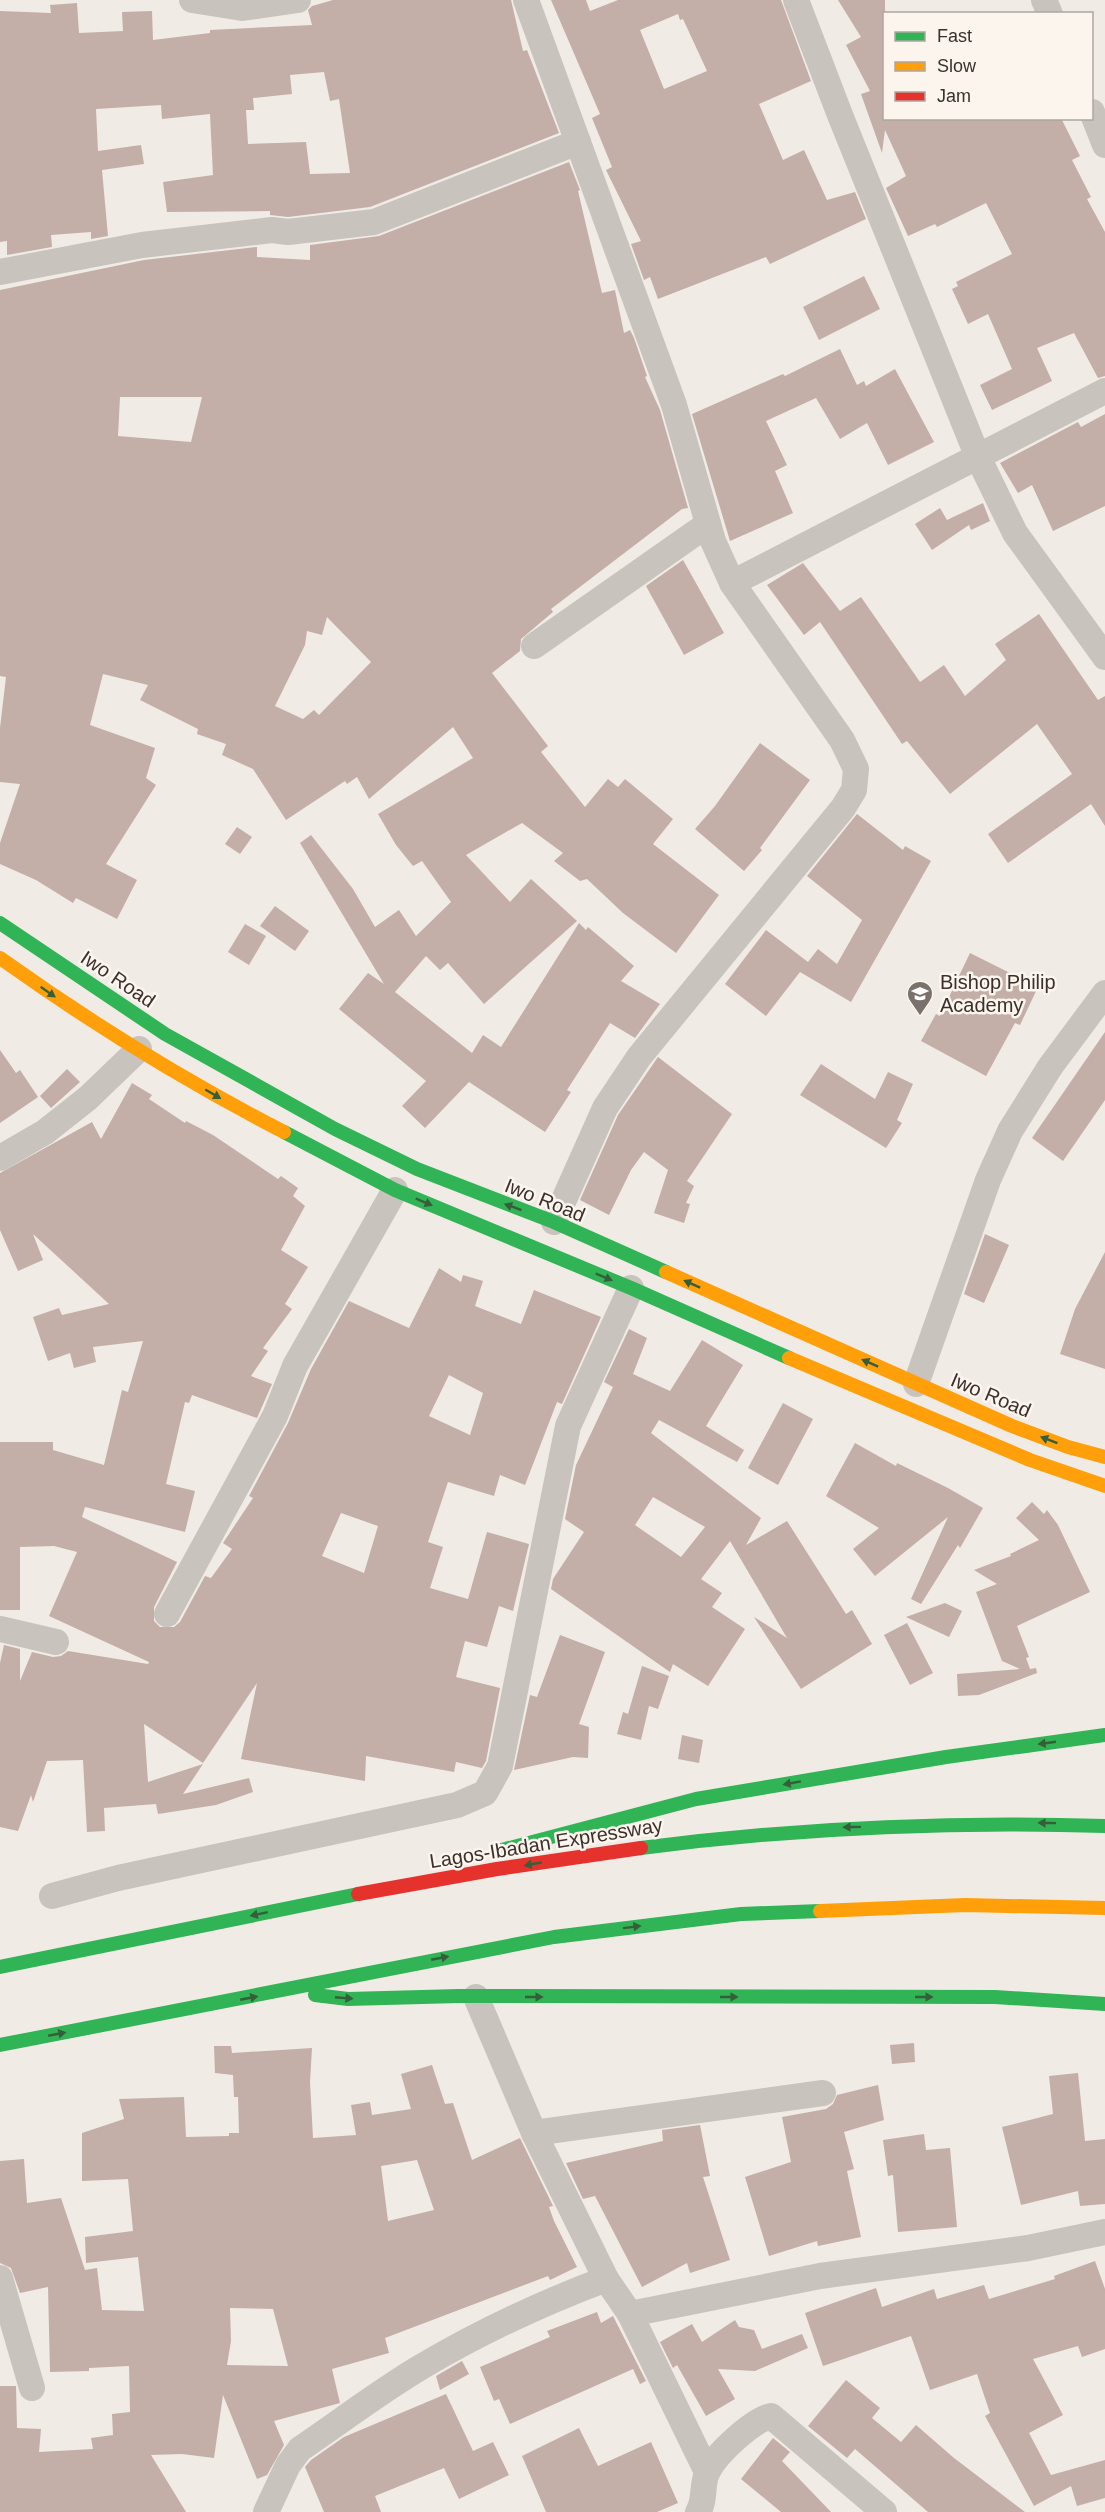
<svg xmlns="http://www.w3.org/2000/svg" width="1105" height="2512" viewBox="0 0 1105 2512" font-family="Helvetica,sans-serif">
<style>
.building{fill:#c3afa7;fill-rule:evenodd}
.lines{fill:none;stroke-linecap:round;stroke-linejoin:round}
.street{stroke:#c9c3be;stroke-width:26}
.fast{stroke:#30b455;stroke-width:14}
.slow{stroke:#ff9f0a;stroke-width:14}
.jam{stroke:#e5322d;stroke-width:14}
.oneway{fill:#375e3a}
.labels{text-anchor:middle;dominant-baseline:central;stroke-width:5;stroke-linejoin:round;paint-order:stroke}
.street-label{font-size:20px;fill:#3b302b;stroke:#fbf5ee}
.poi-label{font-size:20px;fill:#3b302b;stroke:#fbf5ee;text-anchor:start}
</style>
<rect width="100%" height="100%" fill="#f0ebe5"/>
<g class="building">
<path d="M 333,0 L 511,0 L 523,51 L 527,50 L 559,133 L 370,207 L 288,217 L 270,215 L 270,211 L 167,212 L 163,182 L 213,175 L 210,114 L 162,119 L 161,105 L 96,109 L 98,151 L 141,145 L 144,164 L 102,170 L 108,236 L 91,239 L 91,232 L 51,235 L 52,247 L 7,255 L 7,241 L 0,242 L 0,11 L 51,13 L 50,5 L 77,3 L 79,33 L 123,31 L 122,12 L 152,11 L 153,40 L 210,33 L 210,30 L 312,25 L 308,10 L 312,6 ZM 324,72 L 330,101 L 339,99 L 350,173 L 310,174 L 306,142 L 248,144 L 246,110 L 254,110 L 253,98 L 292,94 L 290,75 Z"/>
<path d="M 551,0 L 586,0 L 590,11 L 618,0 L 781,0 L 811,81 L 759,104 L 783,160 L 804,150 L 827,200 L 855,192 L 866,219 L 770,264 L 766,257 L 658,299 L 650,277 L 644,280 L 631,244 L 641,241 L 606,170 L 612,167 L 592,118 L 600,114 ZM 678,14 L 680,20 L 683,19 L 707,71 L 664,89 L 640,30 Z"/>
<polygon points="838,0 885,0 885,118 1061,118 1080,156 1072,160 1091,197 1087,199 1105,232 1105,376 1098,378 1074,333 1037,348 1052,381 992,410 980,385 1012,369 988,314 968,324 952,289 958,286 956,282 1012,254 986,203 937,227 935,224 908,236 886,188 906,176 885,130 882,153 861,94 870,91 846,45 861,37"/>
<path d="M 569,162 L 580,190 L 578,191 L 602,293 L 615,290 L 624,333 L 630,330 L 634,338 L 647,376 L 645,377 L 660,410 L 688,508 L 682,509 L 551,609 L 553,612 L 521,639 L 520,651 L 492,673 L 548,746 L 541,752 L 585,807 L 608,779 L 618,787 L 625,779 L 673,819 L 653,844 L 719,895 L 676,953 L 623,913 L 587,879 L 580,881 L 554,861 L 563,853 L 522,823 L 466,855 L 510,902 L 531,879 L 577,921 L 484,1004 L 448,963 L 440,970 L 426,956 L 395,992 L 472,1053 L 483,1035 L 501,1047 L 579,923 L 586,930 L 588,927 L 634,966 L 621,981 L 660,1004 L 635,1038 L 610,1023 L 567,1090 L 571,1092 L 545,1132 L 469,1082 L 425,1128 L 402,1106 L 426,1081 L 339,1009 L 368,973 L 384,984 L 300,843 L 311,835 L 353,889 L 375,927 L 399,910 L 416,936 L 451,902 L 422,861 L 413,866 L 396,845 L 378,814 L 473,758 L 453,727 L 369,799 L 357,777 L 347,784 L 345,781 L 286,820 L 253,769 L 222,755 L 226,744 L 197,734 L 198,729 L 140,700 L 148,685 L 103,674 L 90,725 L 155,748 L 146,778 L 156,785 L 106,864 L 137,880 L 117,919 L 76,898 L 73,903 L 36,880 L 0,864 L 0,843 L 20,784 L 0,782 L 0,728 L 6,677 L 0,676 L 0,290 L 144,260 L 257,247 L 257,257 L 310,260 L 310,245 L 379,236 ZM 120,397 L 202,397 L 191,442 L 118,436 ZM 327,617 L 371,662 L 319,715 L 314,710 L 303,719 L 275,706 L 305,645 L 307,631 L 322,635 Z"/>
<polygon points="864,276 880,309 819,340 803,307"/>
<polygon points="840,349 857,385 864,381 866,386 895,369 934,442 888,465 867,423 840,439 816,398 766,421 787,465 775,471 793,513 730,541 692,414 783,374 785,376"/>
<polygon points="1105,414 1105,506 1053,531 1032,485 1018,493 1000,463 1078,422 1081,427"/>
<polygon points="983,503 990,521 971,530 969,525 932,550 915,524 940,508 947,520"/>
<polygon points="683,560 724,633 684,655 646,586"/>
<polygon points="803,563 840,611 861,597 920,682 944,665 965,696 1006,660 995,644 1039,614 1098,700 1105,696 1105,826 1091,804 1008,863 988,834 1072,774 1037,724 950,794 907,741 902,744 820,622 804,635 767,585"/>
<polygon points="760,743 810,780 760,848 762,850 744,871 695,829 715,806"/>
<polygon points="857,814 903,850 905,846 931,861 851,1002 800,972 766,1016 725,984 766,930 808,962 818,949 837,964 862,920 807,876"/>
<polygon points="237,827 252,837 240,854 225,844"/>
<polygon points="275,906 309,931 295,951 260,926"/>
<polygon points="245,924 266,936 249,965 228,952"/>
<polygon points="970,953 1038,987 1020,1025 1015,1023 986,1076 921,1041 936,1014 940,1016"/>
<polygon points="1105,1032 1105,1100 1063,1161 1032,1138"/>
<polygon points="0,1050 16,1073 20,1070 38,1097 0,1123"/>
<polygon points="658,1057 732,1114 687,1181 694,1186 686,1203 690,1204 684,1223 654,1213 668,1170 644,1152 631,1170 609,1215 580,1200 618,1115"/>
<polygon points="821,1064 875,1099 888,1072 913,1084 897,1120 902,1123 886,1148 800,1095"/>
<polygon points="67,1069 80,1082 51,1108 40,1096"/>
<path d="M 132,1083 L 152,1095 L 149,1099 L 185,1123 L 186,1121 L 213,1135 L 278,1179 L 281,1176 L 298,1188 L 293,1196 L 305,1206 L 281,1250 L 308,1267 L 285,1304 L 292,1309 L 263,1348 L 268,1351 L 251,1376 L 272,1384 L 257,1418 L 192,1395 L 189,1403 L 185,1402 L 166,1484 L 195,1491 L 185,1532 L 85,1507 L 82,1517 L 177,1562 L 154,1607 L 154,1621 L 160,1627 L 174,1627 L 180,1622 L 205,1576 L 211,1578 L 232,1549 L 223,1543 L 253,1498 L 249,1496 L 288,1423 L 311,1369 L 349,1301 L 409,1328 L 439,1268 L 461,1282 L 463,1275 L 483,1281 L 475,1306 L 521,1324 L 534,1290 L 601,1317 L 562,1404 L 557,1402 L 525,1485 L 500,1475 L 494,1496 L 448,1482 L 428,1542 L 443,1547 L 430,1588 L 468,1599 L 487,1532 L 529,1544 L 513,1611 L 499,1606 L 487,1647 L 465,1641 L 456,1677 L 500,1688 L 486,1761 L 482,1768 L 456,1762 L 454,1772 L 366,1756 L 365,1781 L 241,1759 L 257,1683 L 203,1763 L 144,1724 L 148,1782 L 203,1764 L 183,1794 L 249,1778 L 253,1792 L 216,1805 L 158,1814 L 156,1804 L 104,1808 L 105,1831 L 87,1832 L 83,1760 L 47,1761 L 33,1802 L 31,1795 L 18,1831 L 0,1827 L 0,1663 L 4,1645 L 20,1649 L 20,1681 L 32,1652 L 53,1657 L 61,1656 L 68,1651 L 148,1664 L 149,1662 L 49,1616 L 77,1552 L 54,1546 L 20,1547 L 20,1610 L 0,1610 L 0,1442 L 53,1442 L 53,1450 L 104,1465 L 122,1390 L 128,1392 L 143,1341 L 93,1347 L 96,1362 L 74,1368 L 70,1353 L 48,1361 L 33,1317 L 59,1308 L 62,1315 L 109,1304 L 33,1234 L 43,1260 L 18,1271 L 0,1230 L 0,1173 L 92,1122 L 101,1139 ZM 449,1375 L 483,1393 L 470,1435 L 429,1416 ZM 341,1513 L 378,1526 L 364,1573 L 322,1556 Z"/>
<polygon points="985,1234 1009,1245 984,1303 964,1294"/>
<polygon points="1105,1252 1105,1369 1060,1354 1075,1309"/>
<path d="M 629,1329 L 647,1338 L 633,1374 L 670,1391 L 702,1340 L 743,1365 L 706,1426 L 744,1450 L 737,1462 L 659,1420 L 651,1433 L 761,1518 L 746,1545 L 787,1521 L 846,1614 L 852,1610 L 872,1644 L 801,1689 L 754,1617 L 787,1638 L 730,1541 L 701,1579 L 722,1593 L 712,1607 L 745,1629 L 708,1686 L 673,1664 L 670,1672 L 551,1589 L 553,1579 L 584,1532 L 565,1519 L 576,1465 L 613,1387 L 604,1382 ZM 653,1497 L 705,1527 L 681,1557 L 635,1525 Z"/>
<polygon points="783,1403 813,1419 778,1485 748,1468"/>
<polygon points="855,1443 896,1466 897,1463 948,1488 983,1508 960,1548 958,1545 921,1604 911,1599 948,1517 875,1576 853,1549 879,1528 826,1496"/>
<polygon points="1032,1502 1044,1514 1047,1510 1058,1525 1090,1592 1017,1626 1029,1657 1026,1658 1030,1669 1036,1668 1037,1673 979,1695 958,1696 957,1674 1020,1669 1002,1661 976,1592 997,1584 974,1570 1011,1556 1010,1554 1039,1540 1016,1518"/>
<polygon points="945,1603 962,1611 949,1637 906,1617"/>
<polygon points="907,1623 933,1673 910,1685 884,1635"/>
<polygon points="560,1635 605,1652 579,1724 589,1727 588,1758 573,1757 514,1770 530,1695 537,1697"/>
<polygon points="642,1666 669,1676 658,1709 649,1706 641,1740 617,1734 623,1712 628,1714"/>
<polygon points="682,1735 703,1740 699,1763 678,1759"/>
<polygon points="914,2043 915,2062 892,2064 890,2045"/>
<path d="M 214,2046 L 231,2046 L 232,2053 L 312,2048 L 310,2082 L 313,2138 L 356,2135 L 351,2105 L 370,2102 L 372,2115 L 411,2109 L 401,2074 L 432,2065 L 445,2104 L 453,2103 L 472,2160 L 520,2138 L 553,2206 L 549,2207 L 554,2221 L 577,2267 L 550,2280 L 548,2276 L 385,2338 L 389,2353 L 332,2369 L 340,2403 L 274,2421 L 284,2445 L 267,2475 L 257,2479 L 223,2395 L 214,2458 L 182,2454 L 151,2455 L 186,2512 L 0,2512 L 0,2386 L 16,2386 L 17,2428 L 41,2429 L 39,2452 L 93,2449 L 91,2438 L 113,2435 L 112,2414 L 130,2412 L 129,2366 L 89,2368 L 89,2371 L 50,2372 L 48,2287 L 20,2293 L 11,2268 L 0,2263 L 0,2161 L 24,2159 L 27,2203 L 61,2198 L 85,2270 L 97,2268 L 102,2310 L 144,2311 L 138,2257 L 86,2263 L 85,2237 L 133,2231 L 128,2179 L 82,2181 L 82,2133 L 124,2119 L 119,2099 L 184,2097 L 186,2137 L 229,2136 L 229,2133 L 239,2133 L 238,2097 L 234,2097 L 233,2075 L 215,2073 ZM 417,2160 L 434,2210 L 388,2221 L 381,2166 ZM 230,2308 L 273,2309 L 288,2366 L 227,2365 L 231,2341 Z"/>
<polygon points="1078,2073 1085,2141 1105,2139 1105,2204 1080,2206 1078,2191 1021,2205 1002,2127 1053,2114 1049,2076"/>
<polygon points="878,2085 884,2120 844,2132 854,2169 847,2171 861,2237 818,2246 817,2241 769,2256 745,2177 791,2162 782,2117 826,2109 833,2104 837,2095"/>
<polygon points="700,2125 710,2176 703,2177 730,2260 690,2273 687,2263 642,2287 595,2196 583,2199 566,2163 663,2141 662,2130"/>
<polygon points="924,2134 926,2150 950,2148 957,2227 898,2232 893,2175 888,2176 883,2140"/>
<polygon points="1095,2261 1105,2289 1105,2349 1082,2357 1078,2346 1033,2359 1063,2415 1029,2433 1051,2475 1105,2460 1105,2498 1077,2506 1071,2486 1034,2506 985,2416 990,2413 977,2374 930,2390 911,2336 823,2366 805,2313 876,2288 882,2307 934,2289 937,2299 984,2285 989,2299 1055,2279 1054,2276"/>
<polygon points="597,2312 601,2323 613,2316 646,2381 640,2384 633,2369 510,2424 499,2399 494,2401 480,2367 550,2337 547,2331"/>
<polygon points="735,2320 739,2327 754,2330 762,2349 802,2334 808,2348 755,2371 718,2369 735,2399 706,2416 677,2365 673,2368 660,2342 692,2324 702,2342"/>
<polygon points="462,2361 469,2374 440,2390 436,2376"/>
<polygon points="846,2380 880,2408 872,2418 901,2442 916,2425 954,2458 1025,2512 928,2512 855,2449 847,2458 808,2426"/>
<polygon points="446,2394 473,2451 493,2442 509,2475 459,2499 444,2468 375,2496 381,2512 324,2512 305,2467 311,2460 344,2437"/>
<polygon points="579,2428 598,2466 651,2442 678,2503 657,2512 546,2512 522,2456"/>
<polygon points="773,2438 790,2452 782,2461 831,2512 781,2512 741,2479"/>
</g>
<g class="lines">
<g class="street">
<polyline points="192,0 242,8 298,0"/>
<polyline points="526,0 674,405 713,541 732,583 842,740 856,769 854,790 843,808 639,1057 605,1108 554,1222"/>
<polyline points="796,0 840,115 977,455 1015,533 1105,657"/>
<polyline points="1044,0 1050,14"/>
<polyline points="1092,112 1105,145"/>
<polyline points="0,272 142,245 272,230 288,232 374,222 578,142"/>
<polyline points="732,583 1105,391"/>
<polyline points="534,646 708,524"/>
<polyline points="0,1158 45,1132 88,1098 139,1049"/>
<polyline points="916,1384 988,1180 1010,1131 1050,1067 1105,993"/>
<polyline points="167,1614 275,1416 295,1366 395,1190"/>
<polyline points="0,1629 56,1642"/>
<polyline points="52,1896 118,1878 457,1805 485,1793 500,1766 568,1426 631,1288"/>
<polyline points="476,1997 534,2133 606,2279 630,2314 707,2472"/>
<polyline points="534,2133 823,2093"/>
<polyline points="0,2278 32,2388"/>
<polyline points="630,2314 820,2276 1028,2248 1105,2232"/>
<path d="M 266,2512 L 288,2465 L 300,2449 C 340,2422 379,2392 421,2367 C 480,2332 542,2303 606,2279"/>
<path d="M 698,2512 C 706,2500 701,2483 708,2471 C 717,2453 752,2421 771,2416 L 884,2512"/>
</g>
<g class="fast">
<polyline points="0,923 165,1034 335,1129 417,1169 554,1222 666,1272"/>
<polyline points="284,1132 395,1190 631,1288 789,1358"/>
<path d="M 641,1848 C 796,1828 949,1821 1105,1826"/>
<polyline points="498,1851 696,1799 946,1757 1105,1735"/>
<polyline points="0,1967 358,1894"/>
<polyline points="315,1995 348,1999 459,1996 995,1997 1105,2004"/>
<polyline points="0,2045 554,1937 741,1914 820,1911"/>
</g>
<g class="slow">
<path d="M 0,958 C 91,1023 185,1081 284,1132"/>
<polyline points="666,1272 1012,1426 1068,1447 1105,1457"/>
<polyline points="789,1358 1030,1460 1105,1486"/>
<polyline points="820,1911 965,1905 1105,1908"/>
</g>
<polyline class="jam" points="358,1894 497,1869 641,1848"/>
</g>
<defs><path id="oneway-solid" d="M-6-.8H1V-3.2L6.5 0L1 3.2V.8H-6Z" transform="scale(1.5)"/></defs>
<g class="oneway">
<use href="#oneway-solid" transform="translate(48 992) rotate(35)"/>
<use href="#oneway-solid" transform="translate(213 1094) rotate(30)"/>
<use href="#oneway-solid" transform="translate(424 1202) rotate(23)"/>
<use href="#oneway-solid" transform="translate(513 1207) rotate(-160)"/>
<use href="#oneway-solid" transform="translate(604 1277) rotate(23)"/>
<use href="#oneway-solid" transform="translate(692 1284) rotate(-156)"/>
<use href="#oneway-solid" transform="translate(870 1363) rotate(-156)"/>
<use href="#oneway-solid" transform="translate(1049 1440) rotate(-159)"/>
<use href="#oneway-solid" transform="translate(1047 1743) rotate(172)"/>
<use href="#oneway-solid" transform="translate(792 1783) rotate(170)"/>
<use href="#oneway-solid" transform="translate(1047 1823) rotate(-179)"/>
<use href="#oneway-solid" transform="translate(852 1827) rotate(179)"/>
<use href="#oneway-solid" transform="translate(533 1864) rotate(170)"/>
<use href="#oneway-solid" transform="translate(259 1914) rotate(168)"/>
<use href="#oneway-solid" transform="translate(632 1927) rotate(-7)"/>
<use href="#oneway-solid" transform="translate(440 1958) rotate(-11)"/>
<use href="#oneway-solid" transform="translate(534 1997)"/>
<use href="#oneway-solid" transform="translate(729 1997)"/>
<use href="#oneway-solid" transform="translate(924 1997)"/>
<use href="#oneway-solid" transform="translate(249 1998) rotate(-11)"/>
<use href="#oneway-solid" transform="translate(344 1998) rotate(5)"/>
<use href="#oneway-solid" transform="translate(57 2034) rotate(-11)"/>
</g>
<defs>
<symbol id="school-pin" viewBox="-11 -11 22 30"><path d="M0 17L-7.5 6A9.5 9.5 0 1 1 7.5 6Z" fill="#7a716c" stroke="#fbf5ee"/><path d="M0-5L7-2L0 1L-7-2ZM-4 1L0 2.5L4 1V4Q0 6-4 4Z" fill="#fff"/></symbol>
</defs>
<g fill-rule="evenodd">
<use href="#school-pin" x="905" y="979" width="30" height="40"/>
</g>
<g class="labels">
<g class="street-label">
<text transform="translate(118 979) rotate(34)">Iwo Road</text>
<text transform="translate(545 1200) rotate(22)">Iwo Road</text>
<text transform="translate(991 1395) rotate(23)">Iwo Road</text>
<text transform="translate(546 1843) rotate(-9)">Lagos-Ibadan Expressway</text>
</g>
<g class="poi-label">
<text x="940" y="982">Bishop Philip<tspan x="940" dy="23">Academy</tspan></text>
</g>
</g>
<rect x="883" y="12" width="210" height="108" fill="#fbf5ee" stroke="#aea6a0" stroke-width="1.5"/>
<rect x="895" y="32" width="30" height="9" fill="#30b455" stroke="#aea6a0" stroke-width="1.5"/>
<text x="937" y="42" font-size="18" fill="#3b302b">Fast</text>
<rect x="895" y="62" width="30" height="9" fill="#ff9f0a" stroke="#aea6a0" stroke-width="1.5"/>
<text x="937" y="72" font-size="18" fill="#3b302b">Slow</text>
<rect x="895" y="92" width="30" height="9" fill="#e5322d" stroke="#aea6a0" stroke-width="1.5"/>
<text x="937" y="102" font-size="18" fill="#3b302b">Jam</text>
</svg>
